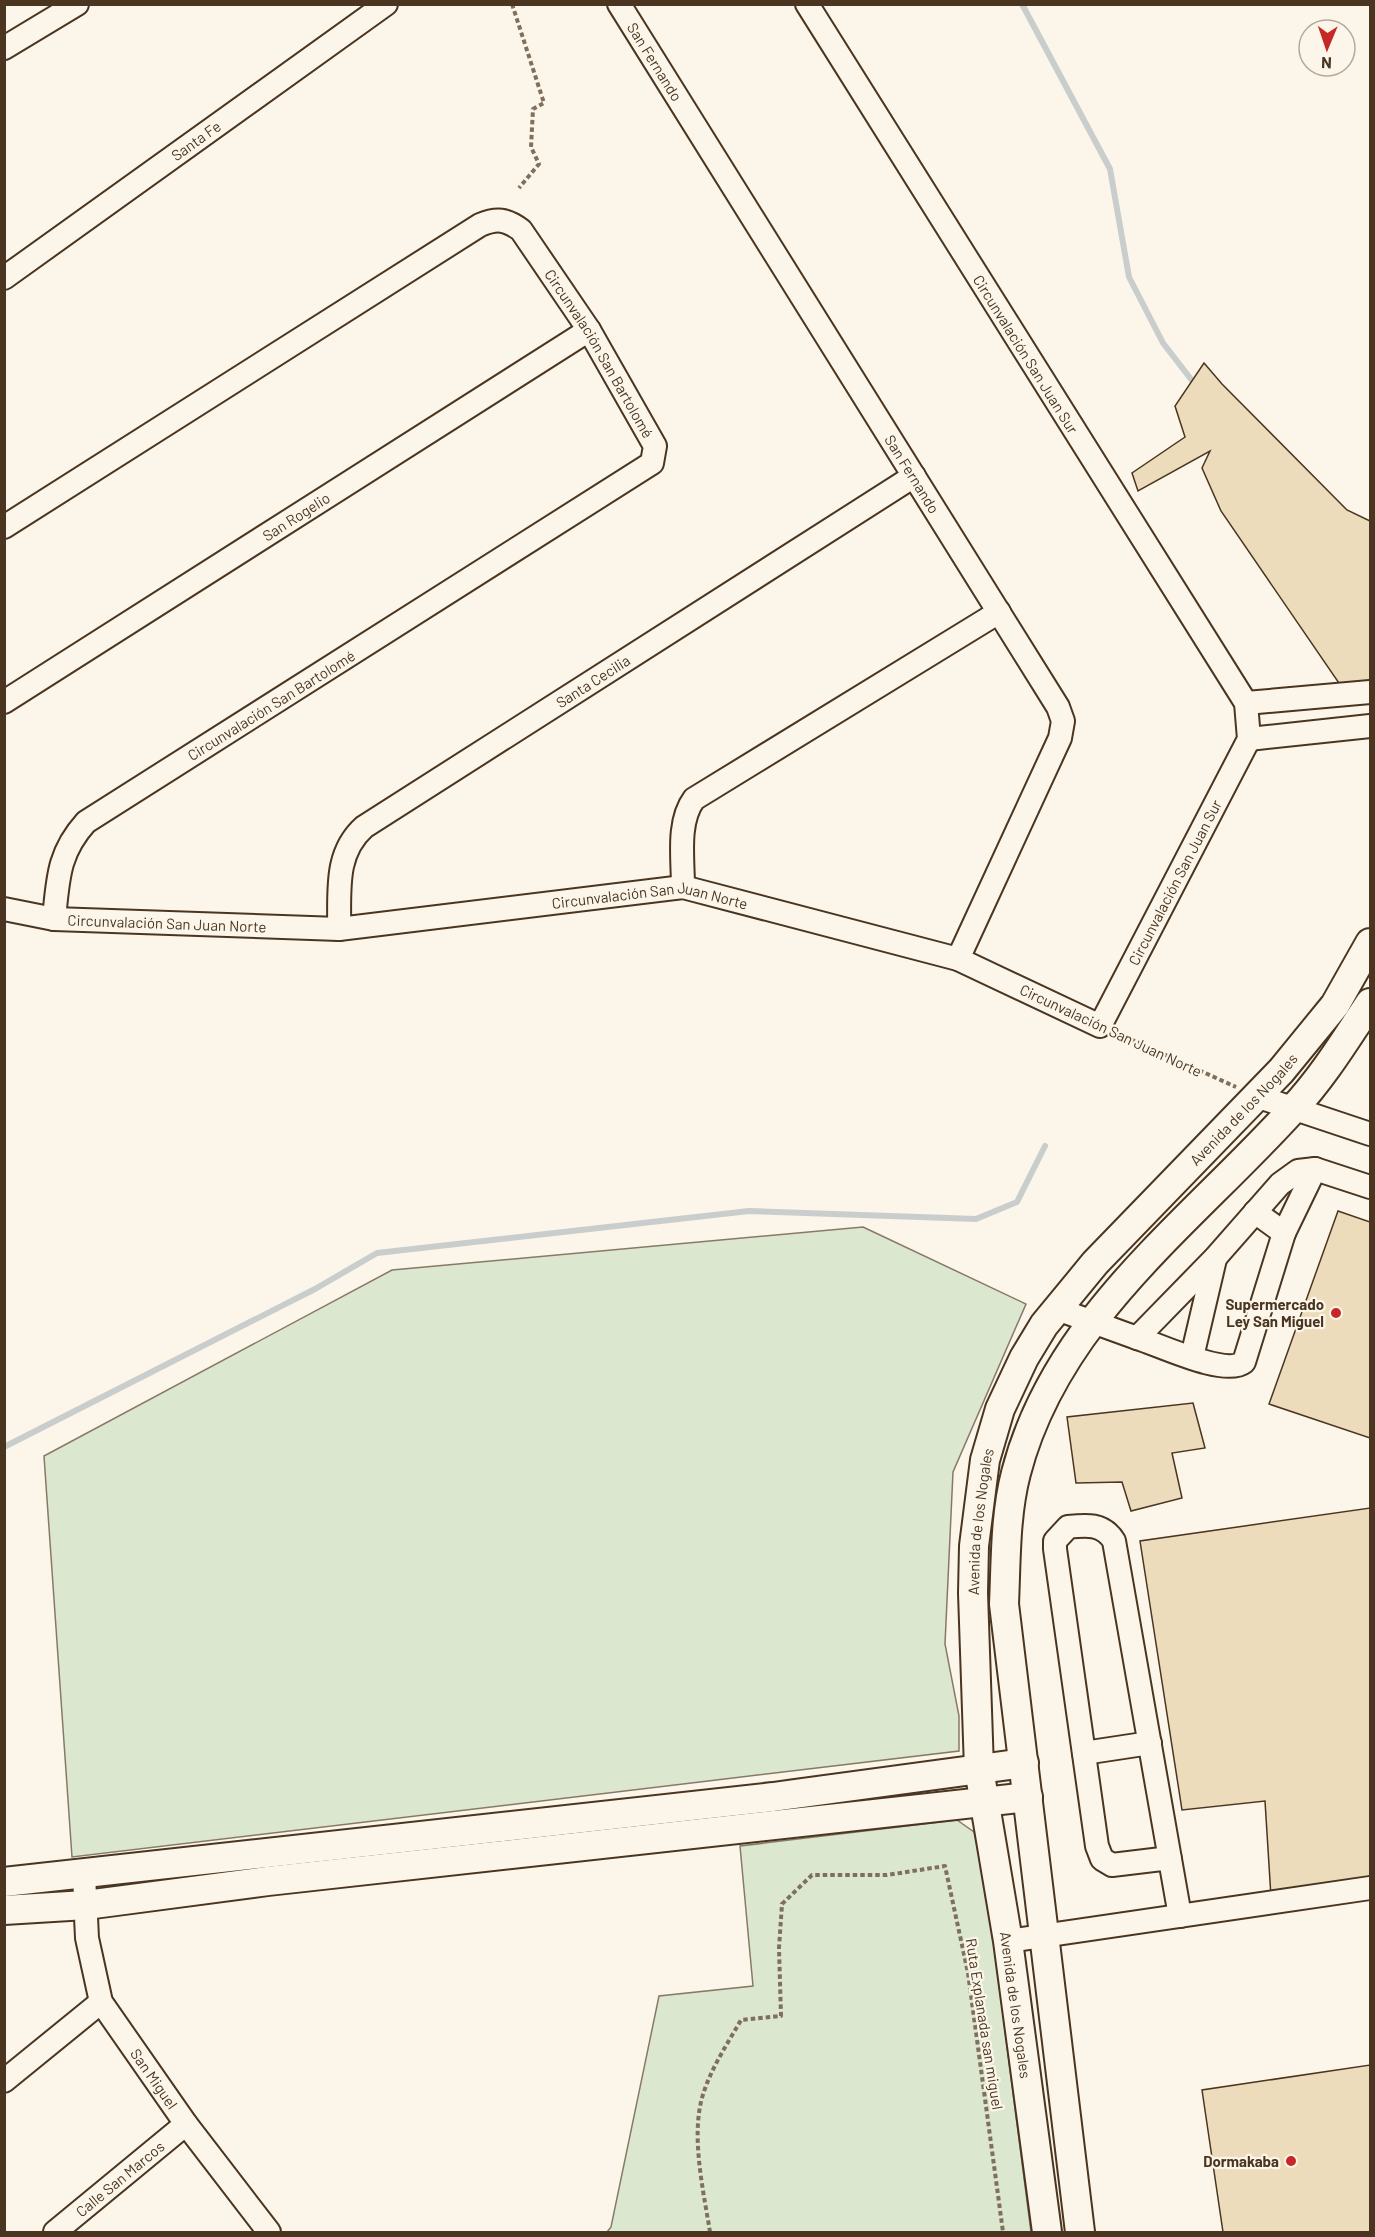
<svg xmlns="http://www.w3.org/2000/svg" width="1375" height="2237" viewBox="0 0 1375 2237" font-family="Barlow,sans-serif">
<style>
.green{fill:#dce7d0;stroke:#887966;stroke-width:1.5}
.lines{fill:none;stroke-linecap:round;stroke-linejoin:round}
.stream{stroke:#c9cecd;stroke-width:6}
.building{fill:#ecdcbc;stroke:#4a3520;stroke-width:1.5}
.minor-casing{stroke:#4a3520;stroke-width:26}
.major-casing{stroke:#4a3520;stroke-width:32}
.path{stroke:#7f6f5c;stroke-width:4;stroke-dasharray:4.5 3;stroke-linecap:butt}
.minor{stroke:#fbf6e9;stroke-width:22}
.major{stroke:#fbf6e9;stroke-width:28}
.poi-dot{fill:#c62828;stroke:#fbf6e9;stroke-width:2}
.labels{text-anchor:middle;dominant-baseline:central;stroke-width:4.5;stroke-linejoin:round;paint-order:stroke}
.street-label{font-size:15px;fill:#4a3520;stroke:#fbf6e9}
.poi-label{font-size:15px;font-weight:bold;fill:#4a3520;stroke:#fbf6e9;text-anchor:end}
</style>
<rect width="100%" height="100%" fill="#fbf6e9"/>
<g class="green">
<polygon points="863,1227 1026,1304 953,1472 945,1644 959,1716 959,1751 72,1857 44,1456 392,1270"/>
<polygon points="957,1820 974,1832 986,1884 1031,2232 607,2232 611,2227 659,1996 753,1986 740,1846"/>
</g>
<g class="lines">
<g class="stream">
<polyline points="1022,4 1110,169 1129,277 1163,343 1197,387"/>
<polyline points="4,1447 315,1289 377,1253 749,1211 976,1219 1017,1202 1045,1146"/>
</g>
</g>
<g class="building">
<polygon points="1204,363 1222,384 1347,510 1370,521 1370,687 1343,689 1221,511 1202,468 1210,451 1138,491 1132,473 1185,437 1175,406"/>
<polygon points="1338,1211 1370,1222 1370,1438 1269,1404"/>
<polygon points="1193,1403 1205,1448 1172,1453 1182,1498 1131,1511 1122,1482 1076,1483 1067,1417"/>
<polygon points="1370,1508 1370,1878 1271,1897 1265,1801 1182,1810 1140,1541"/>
<polygon points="1370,2065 1370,2232 1223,2232 1202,2090"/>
</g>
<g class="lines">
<defs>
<g id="minor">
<path id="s1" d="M 619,4 L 1058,707 L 1063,721 L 1060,738 L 958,959"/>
<polyline points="4,48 77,4"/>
<path id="s2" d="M 4,278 L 386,4"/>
<path id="s3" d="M 4,527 L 480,225 C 497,218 506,219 521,230 L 589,330 L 655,446 L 652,463 L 86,822 C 58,853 58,879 54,919"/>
<path id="s4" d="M 4,702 L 589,330"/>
<polyline points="1246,703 1370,692"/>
<polyline points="1249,739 1370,726"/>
<path d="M 683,887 C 683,859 677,822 694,799 L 999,612"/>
<path id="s5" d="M 4,909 L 54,919 L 339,929 L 683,887 L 958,959 L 1100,1026 L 1249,739 L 1246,703 L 807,4"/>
<path id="s6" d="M 339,929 C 340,892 334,854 364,827 L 914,476"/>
<polyline points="1259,1097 1370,1134"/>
<polyline points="1284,1233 1315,1169"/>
<polyline points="1057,1309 1137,1338 1215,1258 1280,1184 1298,1171 1315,1169 1370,1187"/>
<path d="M 1137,1338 C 1160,1345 1225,1377 1244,1362 L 1284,1233 L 1255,1212"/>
<polyline points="1192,1357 1215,1259"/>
<polyline points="1084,1753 1150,1743"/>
<path d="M 1170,1858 L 1112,1865 L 1102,1859 L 1097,1846 L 1055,1549 L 1055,1541 L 1068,1527 C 1086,1525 1103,1523 1114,1541 C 1136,1666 1158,1791 1180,1916"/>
<path id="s7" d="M 84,1875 L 87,1938 L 101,2002 L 186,2124 L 269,2232"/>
<polyline points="1008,1941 1370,1888"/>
<polyline points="4,2081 101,2002"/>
<path id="s8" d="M 55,2232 L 186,2124"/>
</g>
<g id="major">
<polyline points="4,1882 773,1797 1024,1763"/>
<polyline points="4,1910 86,1905 268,1881 1028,1797"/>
<path id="s9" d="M 1047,2232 L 1008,1941 L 979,1769 L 973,1593 L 974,1546 L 985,1460 L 1000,1409 L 1024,1358 L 1044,1325 L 1095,1263 L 1281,1071 L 1335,1005 L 1370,943"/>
<path d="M 1080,2232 L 1004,1604 C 1006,1560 1005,1515 1016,1473 C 1056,1318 1191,1222 1293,1109 C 1323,1077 1346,1039 1370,1003"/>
</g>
</defs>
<use href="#minor" class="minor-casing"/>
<use href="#major" class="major-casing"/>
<g class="path">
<polyline points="512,4 544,103 533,109 531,147 539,164 519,188"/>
<polyline points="1117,1033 1236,1087"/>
<path d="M 710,2232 C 704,2195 694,2150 699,2113 C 703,2080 725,2048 741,2020 L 781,2016 L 779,1948 L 782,1904 L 812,1875 L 887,1875 L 945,1866 L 968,1973 L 1003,2232"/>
</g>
<use href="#minor" class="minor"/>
<use href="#major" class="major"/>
</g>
<g class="poi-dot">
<circle cx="1336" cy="1313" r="6"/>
<circle cx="1291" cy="2161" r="6"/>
</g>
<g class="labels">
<g class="street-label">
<text stroke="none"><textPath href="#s1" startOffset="68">San Fernando</textPath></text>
<text stroke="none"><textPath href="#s2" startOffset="236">Santa Fe</textPath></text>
<text stroke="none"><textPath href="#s3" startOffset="754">Circunvalación San Bartolomé</textPath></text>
<text transform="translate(1026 354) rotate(58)">Circunvalación San Juan Sur</text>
<text stroke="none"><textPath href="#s1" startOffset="554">San Fernando</textPath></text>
<text stroke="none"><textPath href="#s4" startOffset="346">San Rogelio</textPath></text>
<text stroke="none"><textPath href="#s6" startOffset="380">Santa Cecilia</textPath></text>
<text transform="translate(271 705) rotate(-32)">Circunvalación San Bartolomé</text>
<text stroke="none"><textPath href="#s5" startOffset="1286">Circunvalación San Juan Sur</textPath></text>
<text stroke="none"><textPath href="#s5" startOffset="650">Circunvalación San Juan Norte</textPath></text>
<text stroke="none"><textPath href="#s5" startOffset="164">Circunvalación San Juan Norte</textPath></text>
<text transform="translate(1111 1030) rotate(25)">Circunvalación San Juan Norte</text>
<text stroke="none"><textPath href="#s9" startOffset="1220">Avenida de los Nogales</textPath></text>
<text stroke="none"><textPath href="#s9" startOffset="716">Avenida de los Nogales</textPath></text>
<text transform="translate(1016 2005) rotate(82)">Avenida de los Nogales</text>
<text transform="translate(985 2024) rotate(81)">Ruta Explanada san miguel</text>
<text stroke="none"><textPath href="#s7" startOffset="222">San Miguel</textPath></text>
<text stroke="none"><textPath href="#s8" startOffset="84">Calle San Marcos</textPath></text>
</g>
<g class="poi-label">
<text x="1324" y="1304">Supermercado<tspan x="1324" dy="17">Ley San Miguel</tspan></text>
<text x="1279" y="2161">Dormakaba</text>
</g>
</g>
<rect width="1375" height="2237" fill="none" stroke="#4a3520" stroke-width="12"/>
<g transform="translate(1327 48) rotate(182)"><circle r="28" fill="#fbf6e9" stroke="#b4a999" stroke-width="1.5"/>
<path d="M0-4.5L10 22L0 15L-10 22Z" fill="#c62828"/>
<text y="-9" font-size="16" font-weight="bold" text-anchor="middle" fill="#4a3520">N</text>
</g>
</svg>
